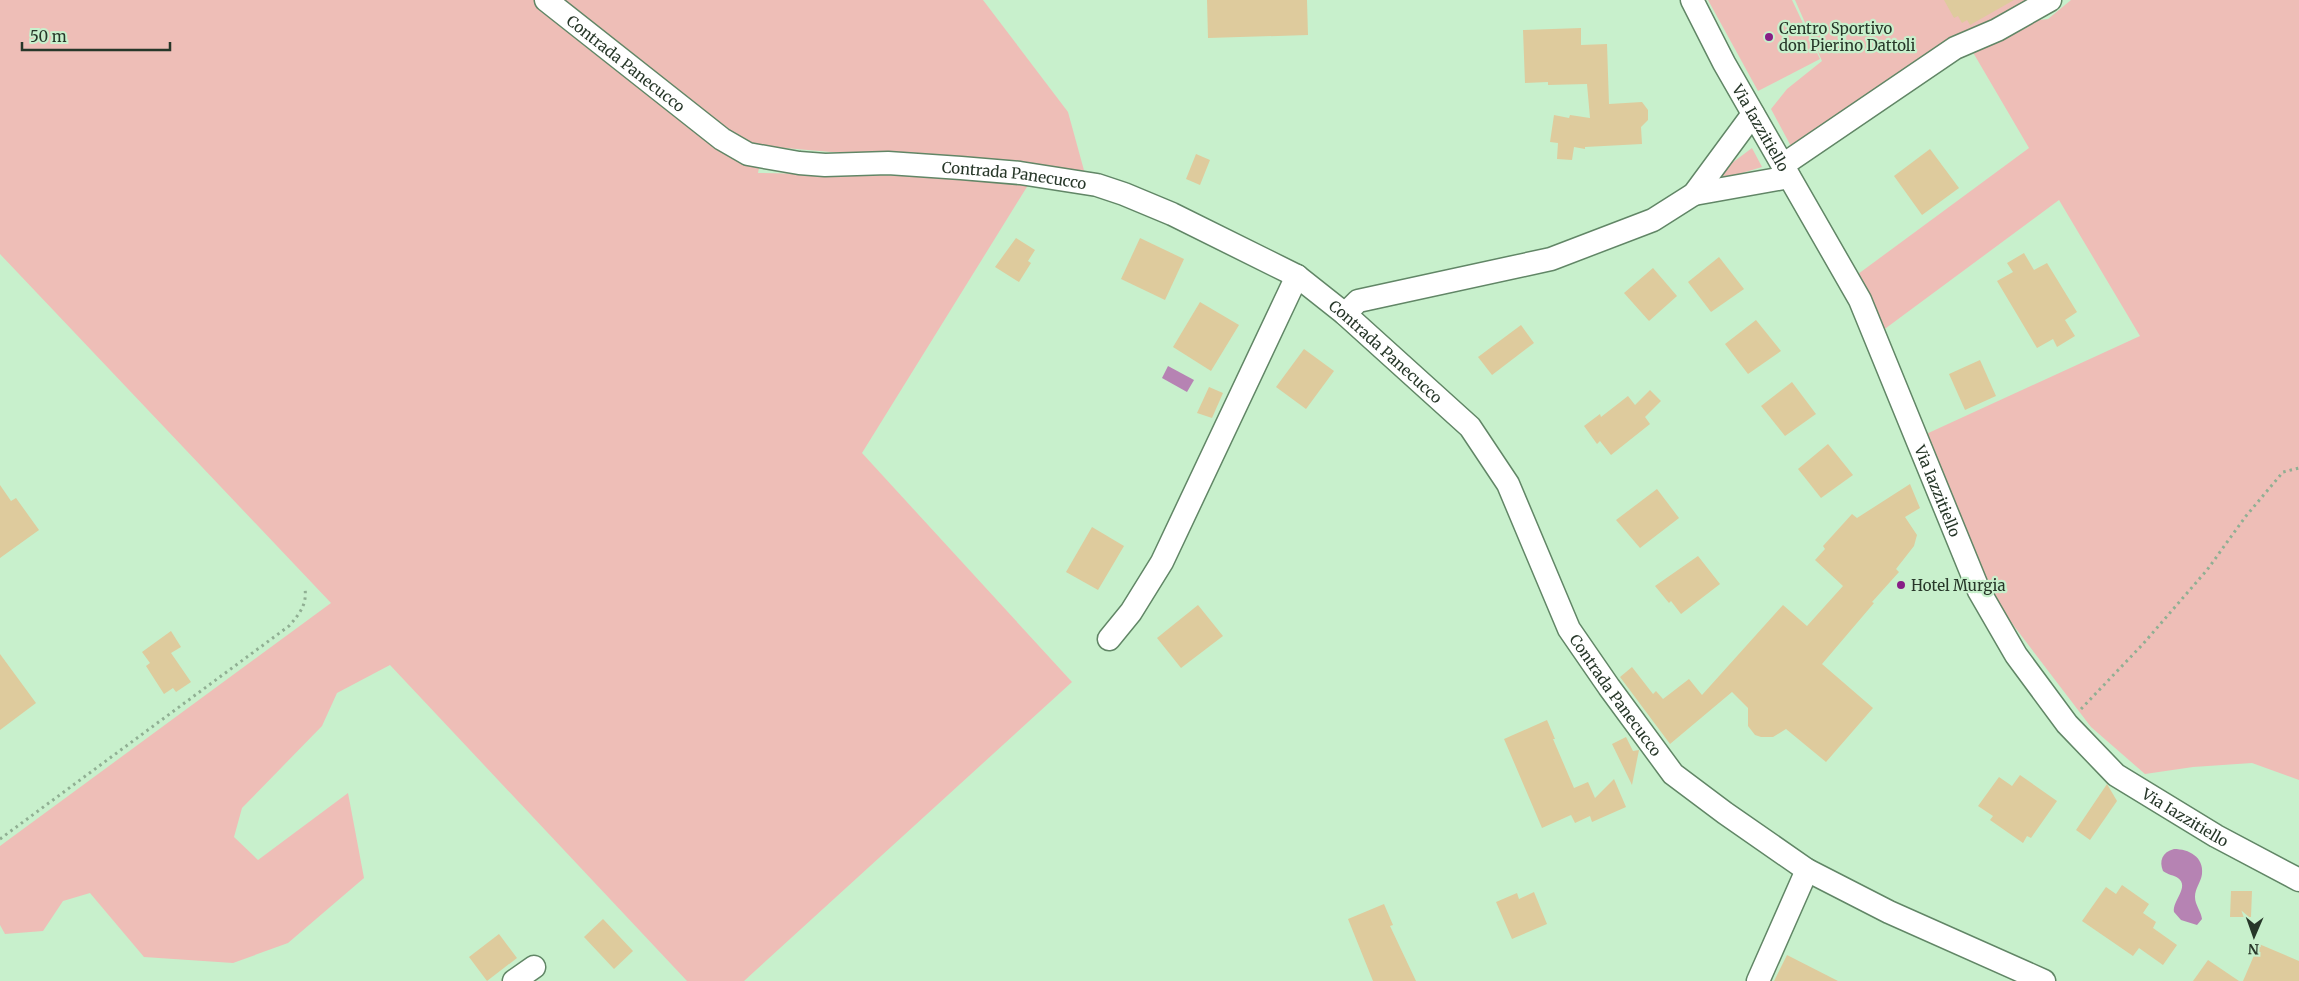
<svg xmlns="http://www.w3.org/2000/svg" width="2299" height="981" viewBox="0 0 2299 981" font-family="Merriweather,serif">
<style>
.green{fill:#eebeb7}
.water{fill:#b683b3}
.building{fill:#decb9d}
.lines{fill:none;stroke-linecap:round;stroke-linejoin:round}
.street-casing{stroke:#618666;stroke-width:25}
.path{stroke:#90af93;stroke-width:3;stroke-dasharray:2.5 4;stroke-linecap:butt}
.street{stroke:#fff;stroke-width:22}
.poi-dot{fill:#871f86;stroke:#c8f0cc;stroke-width:2}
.labels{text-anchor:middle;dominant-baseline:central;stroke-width:4.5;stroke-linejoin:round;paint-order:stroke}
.poi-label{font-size:15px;fill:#273729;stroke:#c8f0cc;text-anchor:start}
.street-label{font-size:15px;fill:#273729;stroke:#c8f0cc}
</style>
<rect width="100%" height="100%" fill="#c8f0cc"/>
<g class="green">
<polygon points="0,0 546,0 760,163 758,173 983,177 1030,182 862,453 1072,682 744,981 687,981 390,665 337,693 322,726 242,808 234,837 258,860 348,793 364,878 288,943 233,963 144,957 90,893 63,901 43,931 5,934 0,925 0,846 331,603 0,254"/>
<polygon points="556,0 983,0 1068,112 1085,174 738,144"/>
<polygon points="1708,0 1792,0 1820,59 1758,91"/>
<polygon points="1795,0 2041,0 1793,150 1771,109 1787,89 1822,61"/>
<polygon points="2071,0 2299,0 2299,780 2252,763 2193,767 2145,774 2091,727 2004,613 1973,552 1924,435 2140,336 2059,200 1882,331 1854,277 2029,148 1971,49 2039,20 2048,19"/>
<polygon points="1752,148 1762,167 1719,180 1716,175"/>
</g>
<g class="water">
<polygon points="1168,366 1194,380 1187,392 1162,378"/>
<path d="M 2174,849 C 2189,849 2204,857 2202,874 C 2201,882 2195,888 2195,897 C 2195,905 2201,911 2202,919 L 2197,925 L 2181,920 L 2174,912 C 2172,901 2190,887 2178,878 C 2174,875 2168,875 2163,871 C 2159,861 2162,852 2174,849 Z"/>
</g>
<g class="building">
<polygon points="1207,0 1307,0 1308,35 1208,38"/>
<polygon points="1944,0 2014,0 1970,25 1967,20 1962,23 1958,16 1954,18"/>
<polygon points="1581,28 1581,45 1607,44 1609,104 1642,102 1648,110 1648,120 1641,127 1642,144 1585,147 1585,149 1574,147 1572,160 1557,159 1558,143 1550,142 1554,115 1569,118 1570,115 1590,118 1587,84 1548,85 1548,82 1525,83 1523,30"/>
<polygon points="1930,149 1959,188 1922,215 1894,176"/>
<polygon points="1196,154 1210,160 1200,185 1186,179"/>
<polygon points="1016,238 1035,250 1028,261 1031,263 1019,282 995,267"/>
<polygon points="1140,238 1184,259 1165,300 1121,279"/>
<polygon points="2024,253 2034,270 2047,263 2077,312 2065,320 2075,336 2057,347 2053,339 2037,348 1997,281 2013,272 2007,263"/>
<polygon points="1719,257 1744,289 1711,312 1688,282"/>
<polygon points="1653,268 1677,296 1649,321 1624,293"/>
<polygon points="1200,302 1239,325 1211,371 1173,347"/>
<polygon points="1756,320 1781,351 1748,374 1725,344"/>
<polygon points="1521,325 1534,343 1492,375 1478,357"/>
<polygon points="1304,349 1334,371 1306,409 1276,387"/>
<polygon points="1980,360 1996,396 1965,410 1949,374"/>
<polygon points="1792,382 1816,414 1785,436 1761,406"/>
<polygon points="1209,387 1223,393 1212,418 1197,413"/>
<polygon points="1650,390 1661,401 1645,417 1650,424 1611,455 1600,441 1597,444 1584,426 1600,414 1601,417 1628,396 1635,405"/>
<polygon points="1828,444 1853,475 1821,498 1798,469"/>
<polygon points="1910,484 1920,508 1905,517 1917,535 1914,546 1896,569 1899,572 1872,602 1874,603 1822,664 1873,708 1826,762 1786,729 1773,737 1761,737 1755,735 1748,726 1748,708 1732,692 1670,744 1620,677 1632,667 1653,694 1656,691 1663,699 1689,679 1702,695 1783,605 1807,626 1843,586 1815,560 1825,549 1823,546 1852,514 1857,518"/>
<polygon points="0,485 11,501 16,498 39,530 0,558"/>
<polygon points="1657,489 1679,518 1640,548 1616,520"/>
<polygon points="1092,527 1124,546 1098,590 1066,572"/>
<polygon points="1698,556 1720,584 1681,614 1671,601 1669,603 1655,586"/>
<polygon points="1198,605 1223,636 1181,668 1157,638"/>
<polygon points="171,631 181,647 171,653 191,682 176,692 173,688 164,694 146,666 150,663 142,652"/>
<polygon points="0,654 36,703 0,730"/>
<polygon points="1547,720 1555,739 1553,739 1574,788 1588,782 1595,798 1614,779 1626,807 1592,822 1590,816 1575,823 1571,815 1542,828 1504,739"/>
<polygon points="1626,737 1633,751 1639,750 1632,785 1612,744"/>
<polygon points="2020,775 2057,801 2031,838 2027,836 2023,843 1990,820 1993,816 1978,806 1999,777 2012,786"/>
<polygon points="2107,784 2117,801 2090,840 2076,830"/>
<polygon points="2122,885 2149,904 2143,913 2156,922 2153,928 2177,945 2163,965 2139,948 2133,956 2082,921 2106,887 2116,894"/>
<polygon points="2231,891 2252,891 2251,917 2230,917"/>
<polygon points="1534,892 1547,924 1512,939 1496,902 1517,893 1519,899"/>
<polygon points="1384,904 1393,925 1390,926 1416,981 1373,981 1348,919"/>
<polygon points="603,919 633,951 614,969 584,937"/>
<polygon points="499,934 517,958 487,981 469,957"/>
<polygon points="2259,944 2299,961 2299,981 2243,981"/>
<polygon points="1787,955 1838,981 1774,981"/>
<polygon points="2208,960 2239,981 2193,981"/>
</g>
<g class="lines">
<defs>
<g id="street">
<path id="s1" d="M 546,0 L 722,139 L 748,154 L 799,163 L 825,165 L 888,163 L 961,168 L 1020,173 L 1097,185 L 1124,194 L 1172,214 L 1297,276 L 1345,314 L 1470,427 L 1508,484 L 1569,629 L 1609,687 L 1673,774 L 1725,813 L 1807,870 L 1889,912 L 2044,981"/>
<path id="s2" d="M 1692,0 L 1724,63 L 1860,300 L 1979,591 L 2016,655 L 2067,724 L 2116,775 L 2216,836 L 2299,880"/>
<polyline points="1783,165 1955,48 1997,30 2050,0"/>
<polyline points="1694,194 1789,177"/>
<polyline points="1345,314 1358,301 1551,259 1653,220 1694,194 1753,114"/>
<polyline points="1109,639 1131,612 1162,562 1297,276"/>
<polyline points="514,981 534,967"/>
<polyline points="1758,981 1807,870"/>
</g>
</defs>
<use href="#street" class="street-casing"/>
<g class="path">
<polyline points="2081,709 2143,644 2207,570 2246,516 2283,472 2299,468"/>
<path d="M 0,839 L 289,626 C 300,613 307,605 305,588"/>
</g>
<use href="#street" class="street"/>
</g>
<g class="poi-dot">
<circle cx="1769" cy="37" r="5"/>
<circle cx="1901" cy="585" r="5"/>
</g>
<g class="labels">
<g class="poi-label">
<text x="1779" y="28">Centro Sportivo<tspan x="1779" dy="17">don Pierino Dattoli</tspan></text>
<text x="1911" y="585">Hotel Murgia</text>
</g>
<g class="street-label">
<text stroke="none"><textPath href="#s1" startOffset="102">Contrada Panecucco</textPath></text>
<text stroke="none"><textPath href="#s2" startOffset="145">Via Iazzitiello</textPath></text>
<text stroke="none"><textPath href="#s1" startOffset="522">Contrada Panecucco</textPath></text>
<text stroke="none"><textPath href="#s1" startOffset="942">Contrada Panecucco</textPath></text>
<text stroke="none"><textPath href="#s2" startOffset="550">Via Iazzitiello</textPath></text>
<text stroke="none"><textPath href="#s1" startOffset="1362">Contrada Panecucco</textPath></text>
<text stroke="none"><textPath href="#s2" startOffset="970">Via Iazzitiello</textPath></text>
</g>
</g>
<g transform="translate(2254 936) rotate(182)" stroke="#c8f0cc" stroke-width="4" paint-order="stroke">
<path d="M0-4L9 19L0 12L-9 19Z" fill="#273729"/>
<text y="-8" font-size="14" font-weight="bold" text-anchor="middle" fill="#273729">N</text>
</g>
<path d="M22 42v8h148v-8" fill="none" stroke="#273729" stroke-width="2.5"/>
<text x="30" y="42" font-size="15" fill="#273729" stroke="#c8f0cc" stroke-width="4" paint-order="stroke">50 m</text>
</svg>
